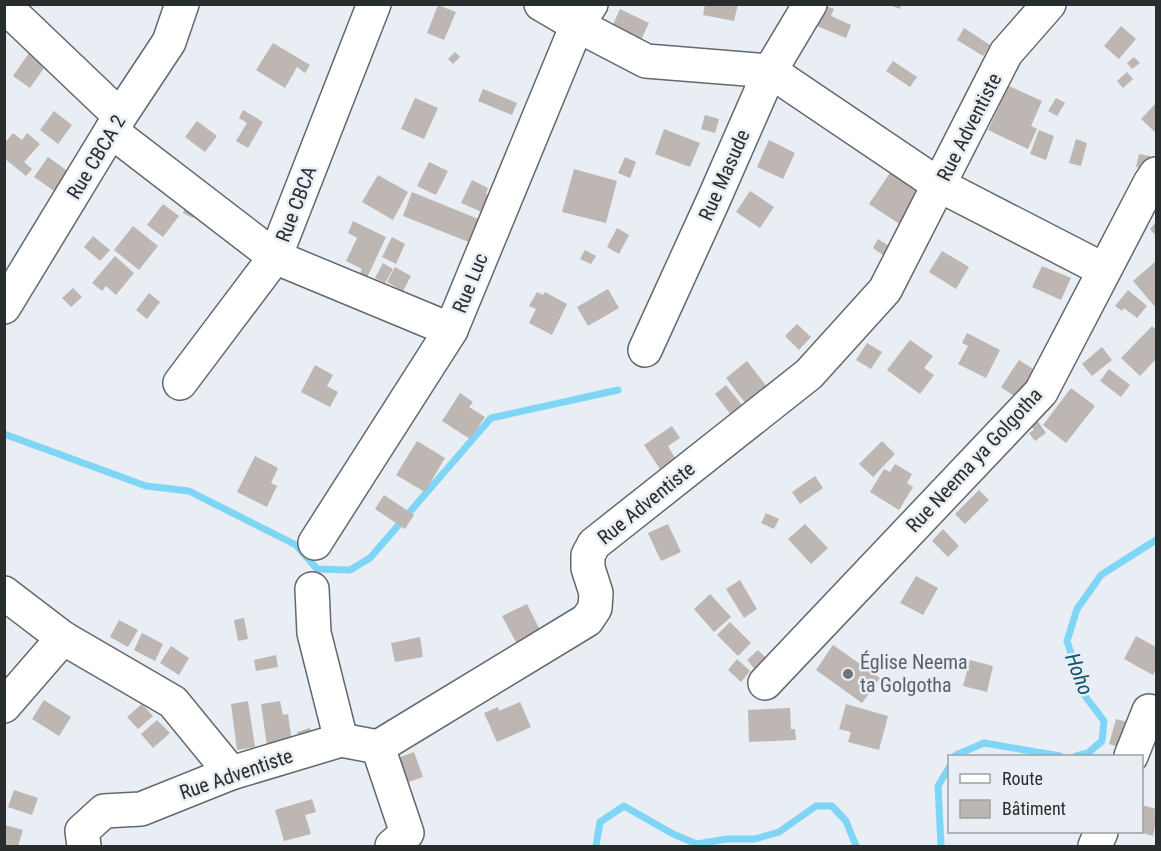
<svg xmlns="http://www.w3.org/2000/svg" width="1161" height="851" viewBox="0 0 1161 851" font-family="'Roboto Condensed',sans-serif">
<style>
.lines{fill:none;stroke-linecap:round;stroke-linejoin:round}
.stream{stroke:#7fd5f5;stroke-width:7}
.building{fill:#bdb6b2}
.minor-casing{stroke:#62686c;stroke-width:36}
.minor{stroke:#fff;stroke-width:33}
.worship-dot{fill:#6b7280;stroke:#e8eef3;stroke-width:2}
.labels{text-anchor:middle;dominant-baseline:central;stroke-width:5;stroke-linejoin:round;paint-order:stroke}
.street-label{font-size:20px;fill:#2a2d2e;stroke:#e8eef3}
.worship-label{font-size:20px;fill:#5b616d;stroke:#e8eef3;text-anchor:start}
.water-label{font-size:21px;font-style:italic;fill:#09546a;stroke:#e8eef3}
</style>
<rect width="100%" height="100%" fill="#e8eef3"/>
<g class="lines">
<g class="stream">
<polyline points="4,434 146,486 189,491 296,545 317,569 350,570 370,558 491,418 618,390"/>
<polyline points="955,756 956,755 984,743 1060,756"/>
<polyline points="1076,756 1088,753 1102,741 1104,721 1085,696 1067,641 1077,609 1101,575 1156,540"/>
<polyline points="596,846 600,822 624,806 673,834 697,844 727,839 755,839 779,832 816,806 832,806 846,821 856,846"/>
<polyline points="941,846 938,786 950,766"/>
</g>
</g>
<g class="building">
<polygon points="705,4 738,4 734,21 703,15"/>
<polygon points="886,4 901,4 900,9"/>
<polygon points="438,5 456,12 444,40 427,33"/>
<polygon points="826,6 834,9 831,16 851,25 846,38 817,26"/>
<polygon points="620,9 649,23 640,42 611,29"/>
<polygon points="1121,26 1136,39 1119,59 1104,46"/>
<polygon points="964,28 990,45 983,56 957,40"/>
<polygon points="273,43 310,65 305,73 297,67 285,88 256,70"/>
<polygon points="455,52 460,57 453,64 448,59"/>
<polygon points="29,53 46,65 30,88 13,76"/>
<polygon points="1134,57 1140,63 1132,69 1127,63"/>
<polygon points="893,61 917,77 910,87 886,71"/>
<polygon points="1127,72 1133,79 1123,88 1117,81"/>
<polygon points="1009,86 1042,101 1031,126 1037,129 1028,149 988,130"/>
<polygon points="483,89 517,103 512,115 478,101"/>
<polygon points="415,98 438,108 424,139 401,129"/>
<polygon points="1056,98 1065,103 1057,116 1048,111"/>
<polygon points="1156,103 1156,133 1141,119"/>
<polygon points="243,110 263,122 248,148 236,141 247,123 239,118"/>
<polygon points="54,111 72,125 58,144 40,130"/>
<polygon points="705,115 719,119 715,133 701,129"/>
<polygon points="197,121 217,136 205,152 185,137"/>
<polygon points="664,129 700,143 690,167 655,154"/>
<polygon points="1039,130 1054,136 1046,160 1030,154"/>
<polygon points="13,133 22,140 27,133 40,144 24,162 32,169 26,176 4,158 4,144"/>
<polygon points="1076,139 1087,143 1081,166 1069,163"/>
<polygon points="769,140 795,153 783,179 757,167"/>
<polygon points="1139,154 1150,156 1147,170 1136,167"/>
<polygon points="48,157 73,175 60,195 34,177"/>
<polygon points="625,157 636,162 630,178 618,173"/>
<polygon points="429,162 448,171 436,195 417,186"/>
<polygon points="894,167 929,190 904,227 869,204"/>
<polygon points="574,169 617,181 606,223 562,212"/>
<polygon points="378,175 408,192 393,220 362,202"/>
<polygon points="472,180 488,188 486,194 501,201 493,217 461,203"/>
<polygon points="750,191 774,207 760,228 736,212"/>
<polygon points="412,192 488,223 479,246 403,216"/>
<polygon points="190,198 200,203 193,218 183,213"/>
<polygon points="163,204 179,216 163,237 147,225"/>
<polygon points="353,221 386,237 363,286 355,283 362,269 346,261 357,238 348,233"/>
<polygon points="1156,222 1156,236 1150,229"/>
<polygon points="133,226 158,246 139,270 114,250"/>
<polygon points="617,228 629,235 619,254 607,247"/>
<polygon points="93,236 110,250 100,261 84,247"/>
<polygon points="392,237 405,244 396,264 382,257"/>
<polygon points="878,239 889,246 883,255 873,248"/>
<polygon points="585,250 596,256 591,264 580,259"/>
<polygon points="942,251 969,267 956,289 929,272"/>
<polygon points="115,256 134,273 116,295 106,286 102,291 92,283"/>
<polygon points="1156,261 1156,308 1133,281"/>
<polygon points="383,263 393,269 385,283 375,278"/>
<polygon points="1042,266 1071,278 1061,300 1032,287"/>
<polygon points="395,267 411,276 403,291 387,282"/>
<polygon points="73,288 82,297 71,307 62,298"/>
<polygon points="608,289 619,308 588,326 577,307"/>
<polygon points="1128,290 1147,306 1137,318 1124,308 1122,311 1115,306"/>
<polygon points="537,292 543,295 545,292 567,304 552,335 529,323 536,309 529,306"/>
<polygon points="149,293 160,302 147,319 136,310"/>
<polygon points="797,324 811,337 799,350 785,336"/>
<polygon points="1152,326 1156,330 1156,359 1140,376 1121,358"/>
<polygon points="967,333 1000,350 986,378 958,364 968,346 962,343"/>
<polygon points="910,340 933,356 924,368 934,375 920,394 887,370"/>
<polygon points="867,343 882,352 871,369 856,360"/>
<polygon points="1102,347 1112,360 1092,376 1082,364"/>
<polygon points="1019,360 1038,372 1020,400 1001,387"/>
<polygon points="747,361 771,392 750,409 726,378"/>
<polygon points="315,365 333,375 327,386 338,392 330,407 301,392"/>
<polygon points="1109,369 1130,385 1121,397 1100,381"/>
<polygon points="726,385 746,410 735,420 715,394"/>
<polygon points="1071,388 1095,406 1066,443 1043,425"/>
<polygon points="460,393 473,402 469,407 485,417 470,439 442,421"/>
<polygon points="1037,420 1046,433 1035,441 1029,433 1034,430 1030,424"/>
<polygon points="672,426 680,438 668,446 675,458 660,469 644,445"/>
<polygon points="417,441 445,458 425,492 396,475"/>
<polygon points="882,441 895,454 873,477 859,464"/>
<polygon points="255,456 278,468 271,483 277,486 267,507 237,492"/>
<polygon points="895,464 912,474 907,483 913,487 899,510 870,492 884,469 890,472"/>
<polygon points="815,476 823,488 800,504 792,492"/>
<polygon points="979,490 989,500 965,524 955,514"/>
<polygon points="384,495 414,515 405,529 375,509"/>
<polygon points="766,513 779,519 774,529 761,523"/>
<polygon points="668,524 681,552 661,561 648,533"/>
<polygon points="805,524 828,548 811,564 788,539"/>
<polygon points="943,529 959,546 948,557 932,541"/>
<polygon points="916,576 938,588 923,615 900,603"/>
<polygon points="740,580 757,609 744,618 726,589"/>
<polygon points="710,594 731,617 714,632 694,609"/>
<polygon points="527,604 542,634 518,646 502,616"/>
<polygon points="244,618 248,639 238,641 234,620"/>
<polygon points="119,620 138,630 128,647 110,637"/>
<polygon points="730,622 751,643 738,656 717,635"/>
<polygon points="142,633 163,644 155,661 134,650"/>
<polygon points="1136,636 1156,647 1156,669 1153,675 1124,659"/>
<polygon points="420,637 423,657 395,662 391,643"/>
<polygon points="833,645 880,678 862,703 816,670"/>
<polygon points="171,646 189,658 179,675 160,663"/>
<polygon points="758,650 771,663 759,674 747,660"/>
<polygon points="276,655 278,667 256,671 254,660"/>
<polygon points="737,659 750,671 741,682 728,670"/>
<polygon points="970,660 993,666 987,692 963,686"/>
<polygon points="44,700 71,717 59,736 32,719"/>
<polygon points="248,701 255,747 237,750 231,704"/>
<polygon points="280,701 283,715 288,714 292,742 267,746 261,704"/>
<polygon points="520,702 531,727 497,742 484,713 498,707 499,711"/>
<polygon points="142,704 153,716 138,729 127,717"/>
<polygon points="846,704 888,716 879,750 848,742 851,732 839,729"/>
<polygon points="790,708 791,729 795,729 796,740 749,742 748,710"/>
<polygon points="1116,719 1135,724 1128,750 1109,744"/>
<polygon points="157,720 170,733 153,748 141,734"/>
<polygon points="310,728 315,742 301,746 297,732"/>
<polygon points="414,752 423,777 403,784 395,759"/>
<polygon points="14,790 38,798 32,815 8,807"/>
<polygon points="312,799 316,812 305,815 311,834 284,841 275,810"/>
<polygon points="1142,805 1156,809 1156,821 1153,836 1142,833"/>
<polygon points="5,825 23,830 18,846 5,846"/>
</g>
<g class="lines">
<defs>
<g id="minor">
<polyline points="541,4 577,25 646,61 770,71 939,185 1104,270"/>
<polyline points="4,9 13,14 120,116"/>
<polyline points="111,131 275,257 451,330"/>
<polyline points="4,307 120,116 169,42 182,4"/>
<polyline points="645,350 713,201 770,71 810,4"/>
<polyline points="180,383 275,257 374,4"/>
<polyline points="315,543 451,330 577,25 591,4"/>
<polyline points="312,589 314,633 341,740"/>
<polyline points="4,593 63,638 173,702 231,773"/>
<polyline points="765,683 1041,392 1150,183 1156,174"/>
<polyline points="4,706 63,638"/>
<polyline points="378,747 407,833 392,846"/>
<polyline points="1131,756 1149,711 1156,713"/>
<polyline points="84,846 82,831 104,811 141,809 231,773 341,740 378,747 587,620 595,608 596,593 588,568 588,555 594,544 809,374 885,290 1006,53 1049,4"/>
<polyline points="1095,846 1101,832"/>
</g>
</defs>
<use href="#minor" class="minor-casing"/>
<use href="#minor" class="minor"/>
</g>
<circle class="worship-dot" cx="848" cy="674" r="6"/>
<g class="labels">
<g class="street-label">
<text transform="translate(969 127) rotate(-63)">Rue Adventiste</text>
<text transform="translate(96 157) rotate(-59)">Rue CBCA 2</text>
<text transform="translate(724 175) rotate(-66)">Rue Masude</text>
<text transform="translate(296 204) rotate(-69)">Rue CBCA</text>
<text transform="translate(470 283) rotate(-68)">Rue Luc</text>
<text transform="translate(974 460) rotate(-47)">Rue Neema ya Golgotha</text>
<text transform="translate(646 503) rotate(-39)">Rue Adventiste</text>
<text transform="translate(236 774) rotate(-19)">Rue Adventiste</text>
</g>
<g class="worship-label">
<text x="860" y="662">Église Neema<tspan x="860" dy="23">ta Golgotha</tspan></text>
</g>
<g class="water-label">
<text transform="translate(1079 674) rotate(69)">Hoho</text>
</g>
</g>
<rect width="1161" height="851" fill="none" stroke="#2a2d2e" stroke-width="12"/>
<rect x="948" y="755" width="195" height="78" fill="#e8eef3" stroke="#9ca1a4" stroke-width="1.5"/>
<rect x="960" y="774" width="30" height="9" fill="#ffffff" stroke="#9ca1a4" stroke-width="1.5"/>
<text x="1002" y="785" font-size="18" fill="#2a2d2e">Route</text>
<rect x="960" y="800" width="30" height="18" fill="#bdb6b2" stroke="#9ca1a4" stroke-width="1.5"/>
<text x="1002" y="815" font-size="18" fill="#2a2d2e">Bâtiment</text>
</svg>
